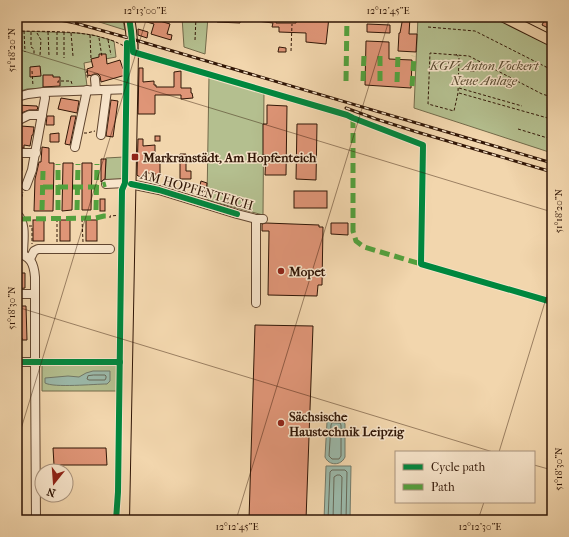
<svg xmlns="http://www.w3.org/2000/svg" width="569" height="537" viewBox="0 0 569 537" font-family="'IM FELL French Canon',serif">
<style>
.green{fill:#b4bf8f;stroke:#726a4a}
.water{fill:#9bb9aa;stroke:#717868}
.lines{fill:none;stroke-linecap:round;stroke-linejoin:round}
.shore{stroke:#666858;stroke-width:1}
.building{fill:#df9577;stroke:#311606}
.minor-casing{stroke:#614630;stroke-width:10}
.major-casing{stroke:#311606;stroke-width:12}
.path{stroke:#311606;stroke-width:1;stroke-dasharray:3 2;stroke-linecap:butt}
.minor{stroke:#f7e4ca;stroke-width:8}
.major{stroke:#f2d6ad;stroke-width:10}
.rail-casing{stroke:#311606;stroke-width:3}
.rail{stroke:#f7e4ca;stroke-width:1.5;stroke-dasharray:4.5;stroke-linecap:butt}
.quiet{stroke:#52a13d;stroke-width:5;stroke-dasharray:10 5;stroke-linecap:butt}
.cycleway-casing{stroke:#f7e4ca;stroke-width:8}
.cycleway{stroke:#00873e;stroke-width:6}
.ticks{fill:none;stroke:#311606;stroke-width:1;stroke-opacity:0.45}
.poi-dot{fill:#8f2418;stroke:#f7e4ca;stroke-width:1.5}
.labels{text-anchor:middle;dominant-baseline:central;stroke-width:3;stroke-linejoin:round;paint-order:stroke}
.park-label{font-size:13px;font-style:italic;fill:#58492f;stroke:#f7e4ca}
.poi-label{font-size:13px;font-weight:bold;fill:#311606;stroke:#f7e4ca;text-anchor:start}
.street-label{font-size:13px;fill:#311606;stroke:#f7e4ca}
.neatline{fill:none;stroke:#311606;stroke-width:1.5}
.ticks-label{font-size:10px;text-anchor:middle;fill:#311606}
</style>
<rect width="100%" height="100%" fill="#f2d6ad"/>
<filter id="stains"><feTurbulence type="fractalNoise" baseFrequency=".005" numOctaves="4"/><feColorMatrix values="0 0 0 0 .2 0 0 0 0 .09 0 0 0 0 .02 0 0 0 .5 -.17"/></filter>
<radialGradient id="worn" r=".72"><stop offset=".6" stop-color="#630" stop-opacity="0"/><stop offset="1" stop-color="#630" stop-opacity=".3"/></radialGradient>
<g class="green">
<polygon points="94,17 122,17 125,30 93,20"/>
<polygon points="182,17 208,17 205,54 184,47"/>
<polygon points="418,17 498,17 552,45 552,153 414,108"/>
<polygon points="17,31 78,33 93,35 114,41 116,57 84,63 87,86 27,89 17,92"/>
<polygon points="209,75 264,90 263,215 207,200"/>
<polygon points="124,157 125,181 105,182 106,158"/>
<polygon points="42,364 118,364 117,391 42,391"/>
</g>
<g class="water">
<path d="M 93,371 L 110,371 L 110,381 L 107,384 C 94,384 54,388 45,383 L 45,378 L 68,376 L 79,377 L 86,373 Z"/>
<path d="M 338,418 L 343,420 L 345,424 L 345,457 C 341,466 329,466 325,457 L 327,422 L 330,419 Z"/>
<polygon points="326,466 351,466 350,520 324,520"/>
</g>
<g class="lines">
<g class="shore">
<polygon points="94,375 105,375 106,376 106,378 105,380 89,380 87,379 88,376"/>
<polygon points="338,423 340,423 341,425 341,456 339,459 332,459 329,456 331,425 332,423"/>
<polyline points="328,520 330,472 332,470 345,470 347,472 346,520"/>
<polyline points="333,520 334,477 337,475 340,475 342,477 341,520"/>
</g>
</g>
<g class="building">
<polygon points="136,17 146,17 170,24 167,34 172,35 171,40 151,34 154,24 136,19"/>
<polygon points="217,17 235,17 236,19 240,19 240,23 217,22"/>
<polygon points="257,17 277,17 276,23 296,23 297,17 329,17 326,44 306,42 306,33 279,32 279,27 272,27 273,23 257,21"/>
<polygon points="403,17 410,17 409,34 417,34 416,52 398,51 399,33 400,33"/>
<polygon points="545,19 552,23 552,30 542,25"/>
<polygon points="367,24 390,25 390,33 367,32"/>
<polygon points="138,29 148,32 147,38 138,35"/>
<polygon points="366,41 389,42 389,59 412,60 411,88 365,85"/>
<polygon points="279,47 286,48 286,52 278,52"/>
<polygon points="99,54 106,54 107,64 120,60 123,69 125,69 125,76 122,76 101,82 100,76 98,74 94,74 90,76 90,75 88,76 87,69 93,67 91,59 99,57"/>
<polygon points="469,63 474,63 475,71 470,71"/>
<polygon points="40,66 41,76 30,77 30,67"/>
<polygon points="139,68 143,68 143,82 154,81 154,85 156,85 156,87 174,87 174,72 181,71 181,88 191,88 191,93 192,93 193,98 181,99 181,95 155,95 155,114 138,114"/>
<polygon points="43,75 53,75 53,77 60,77 60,86 43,87"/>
<polygon points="61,98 79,101 77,113 58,109"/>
<polygon points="111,100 118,101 113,137 106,136"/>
<polygon points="17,105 37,106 37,107 38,107 37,110 29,110 21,113 17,113"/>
<polygon points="267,105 287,106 286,175 265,175 266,155 263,155 263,124 267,124"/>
<polygon points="47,116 54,116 54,125 46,125"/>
<polygon points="71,116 76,116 70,145 65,144"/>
<polygon points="297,124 317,124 316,180 296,179"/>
<polygon points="21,126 34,127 33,135 32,135 30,146 24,145 24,148 17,148 17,128 21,128"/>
<polygon points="59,133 59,142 50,142 50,134"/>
<rect x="155" y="136" width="5" height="5"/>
<polygon points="138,139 143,139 143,146 155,145 155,156 180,156 180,154 186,154 186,171 191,171 191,179 180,179 180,160 160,160 160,176 155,176 155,173 144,173 144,178 138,176 137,175"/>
<polygon points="42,147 49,148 49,163 54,163 53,211 34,211 35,179 37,171 39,162 41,162"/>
<rect x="17" y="159" width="5" height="11"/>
<polygon points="101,159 106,159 105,179 103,180 101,182"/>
<polygon points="63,163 73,163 72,210 62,211"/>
<polygon points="82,163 92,163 91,210 82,210"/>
<polygon points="201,181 207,183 206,192 203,191 202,195 198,194"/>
<rect x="294" y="191" width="33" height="17"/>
<rect x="100" y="199" width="5" height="12"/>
<rect x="33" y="220" width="11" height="21"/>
<rect x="60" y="220" width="10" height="21"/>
<rect x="86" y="220" width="11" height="21"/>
<polygon points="266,223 319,225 319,227 323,227 322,285 318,285 317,296 268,295 269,231 262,231 262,224"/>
<polygon points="331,223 348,223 348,235 331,234"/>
<polygon points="17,273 25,273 25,288 17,289"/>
<polygon points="17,306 26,306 27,340 22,340 22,338 21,338 20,316 17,316"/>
<polygon points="255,325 313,326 306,520 249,520"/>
<polygon points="53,448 106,448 107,465 54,465"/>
</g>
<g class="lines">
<defs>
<g id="minor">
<polyline points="95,79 96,90"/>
<polyline points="17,97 28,94 44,92 132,89"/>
<polyline points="17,121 29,115 42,115"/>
<polyline points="101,135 107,90"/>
<polyline points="75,147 87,90"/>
<polyline points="17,153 36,153"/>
<polyline points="106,184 125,183 159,190 237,214 256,219 263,219"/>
<polyline points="26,186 32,170 45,98 44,92"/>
<path d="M 17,214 C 27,224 23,241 23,254"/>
<path d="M 17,253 C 31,256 34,264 35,277 L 35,362 L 36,520"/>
<polyline points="30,259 34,251 38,249 110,249"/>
<polyline points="19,294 35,294"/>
<polyline points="256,303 256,219"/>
<polyline points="17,362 35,362"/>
</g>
<g id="major">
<polyline points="504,17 552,41"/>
<polyline points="124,520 133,52 131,31 129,17"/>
</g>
</defs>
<use href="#minor" class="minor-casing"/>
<use href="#major" class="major-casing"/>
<g class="path">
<polyline points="428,27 475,31 548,68"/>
<path d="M 17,31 C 51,32 93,29 124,46"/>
<polyline points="24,31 25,52"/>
<polyline points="31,32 31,47 34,49 34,55"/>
<polyline points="48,32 49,56"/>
<polyline points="57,32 57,55"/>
<polyline points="64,32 64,58"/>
<polyline points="37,33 41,40 40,55"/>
<polyline points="71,33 73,56"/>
<polyline points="90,35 91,59"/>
<polyline points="99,38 102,57"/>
<polyline points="108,40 111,55"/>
<polyline points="195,40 196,17"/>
<polyline points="291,51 292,24"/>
<polyline points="456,54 459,58 458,93 454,111 428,104 430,53 469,56 542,94 552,97"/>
<polyline points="32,71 33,86"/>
<polyline points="88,71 86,72 88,79"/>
<polyline points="58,83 58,81 71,81 72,84"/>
<polyline points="459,88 522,106"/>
<polyline points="459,93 544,117 552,119"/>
<polyline points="518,129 551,139 552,133"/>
<polyline points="84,133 87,133 95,131"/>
<polyline points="19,207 23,192"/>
<polyline points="110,218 110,216 122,215"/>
<polyline points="57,219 57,242"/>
<polyline points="82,219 83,242"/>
<polyline points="29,226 32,226 32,244"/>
</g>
<use href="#minor" class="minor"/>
<use href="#major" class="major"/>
<defs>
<g id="rail">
<polyline points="44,17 75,23 132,39 552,163"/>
<polyline points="346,108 376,119 417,132 552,172"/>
</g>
</defs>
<use href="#rail" class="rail-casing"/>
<use href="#rail" class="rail"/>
<g class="quiet">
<polyline points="346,81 347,17"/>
<polyline points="363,81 364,54"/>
<polyline points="380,81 380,54"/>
<polyline points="397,82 398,55"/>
<polyline points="412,86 414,56"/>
<polyline points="353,118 353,231 356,241 364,247 421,264"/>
<polyline points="43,187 96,187 106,184"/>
<polyline points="42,210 43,171"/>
<polyline points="58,210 58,164"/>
<polyline points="77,210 78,164"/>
<polyline points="96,210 97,164"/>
<polyline points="21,219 96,218 104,216 110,216"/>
</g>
<defs>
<g id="cycleway">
<polyline points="129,17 131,31 133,52 347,115 353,118 423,145 421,264 552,302"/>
<polyline points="131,184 159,190 237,214"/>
<polyline points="17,362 120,362"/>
<polyline points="116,520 118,492 122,190 125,183 127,43"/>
</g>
</defs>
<use href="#cycleway" class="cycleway-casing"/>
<use href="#cycleway" class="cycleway"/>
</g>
<path class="ticks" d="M 17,49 L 552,212M 17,307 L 493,452M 17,442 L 147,17M 499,452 L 552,279M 534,465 L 552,470M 236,520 L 390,17M 478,520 L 484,502"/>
<g class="poi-dot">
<rect x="131" y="153" width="8" height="8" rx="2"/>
<circle cx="281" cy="271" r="4"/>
<circle cx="281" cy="423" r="4"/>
</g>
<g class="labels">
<g class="park-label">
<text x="484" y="65">KGV Anton Vockert<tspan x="484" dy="15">Neue Anlage</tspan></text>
</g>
<g class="poi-label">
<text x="143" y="157">Markranstädt, Am Hopfenteich</text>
<text x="289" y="271">Mopet</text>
<text x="289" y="416">Sächsische<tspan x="289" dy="15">Haustechnik Leipzig</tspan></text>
</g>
<g class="street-label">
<text transform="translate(197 190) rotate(16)">AM HOPFENTEICH</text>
</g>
</g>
<rect width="569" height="537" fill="none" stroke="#f2d6ad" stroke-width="44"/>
<rect x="395" y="451" width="140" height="52" fill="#f7e4ca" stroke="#a8927c"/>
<rect x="403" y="464" width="20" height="6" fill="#00873e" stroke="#a8927c"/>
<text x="431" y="471" font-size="12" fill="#311606">Cycle path</text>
<rect x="403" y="484" width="20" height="6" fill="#52a13d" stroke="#a8927c"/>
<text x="431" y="491" font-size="12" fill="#311606">Path</text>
<g transform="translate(54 483) rotate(197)"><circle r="19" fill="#f7e4ca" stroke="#a8927c"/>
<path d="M0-3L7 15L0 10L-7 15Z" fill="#8f2418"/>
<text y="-6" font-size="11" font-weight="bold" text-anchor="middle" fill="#311606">N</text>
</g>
<rect x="22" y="22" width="525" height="493" class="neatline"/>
<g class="ticks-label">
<text x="145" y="14">12°13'00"E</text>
<text x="388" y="14">12°12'45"E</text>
<text transform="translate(11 50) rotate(-90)" y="4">51°18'20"N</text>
<text transform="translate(558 211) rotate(-90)" y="4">51°18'20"N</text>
<text transform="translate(11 308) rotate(-90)" y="4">51°18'30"N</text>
<text transform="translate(558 469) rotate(-90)" y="4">51°18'30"N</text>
<text x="237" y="530">12°12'45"E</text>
<text x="480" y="530">12°12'30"E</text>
</g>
<rect width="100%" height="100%" filter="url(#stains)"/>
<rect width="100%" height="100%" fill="url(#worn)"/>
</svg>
